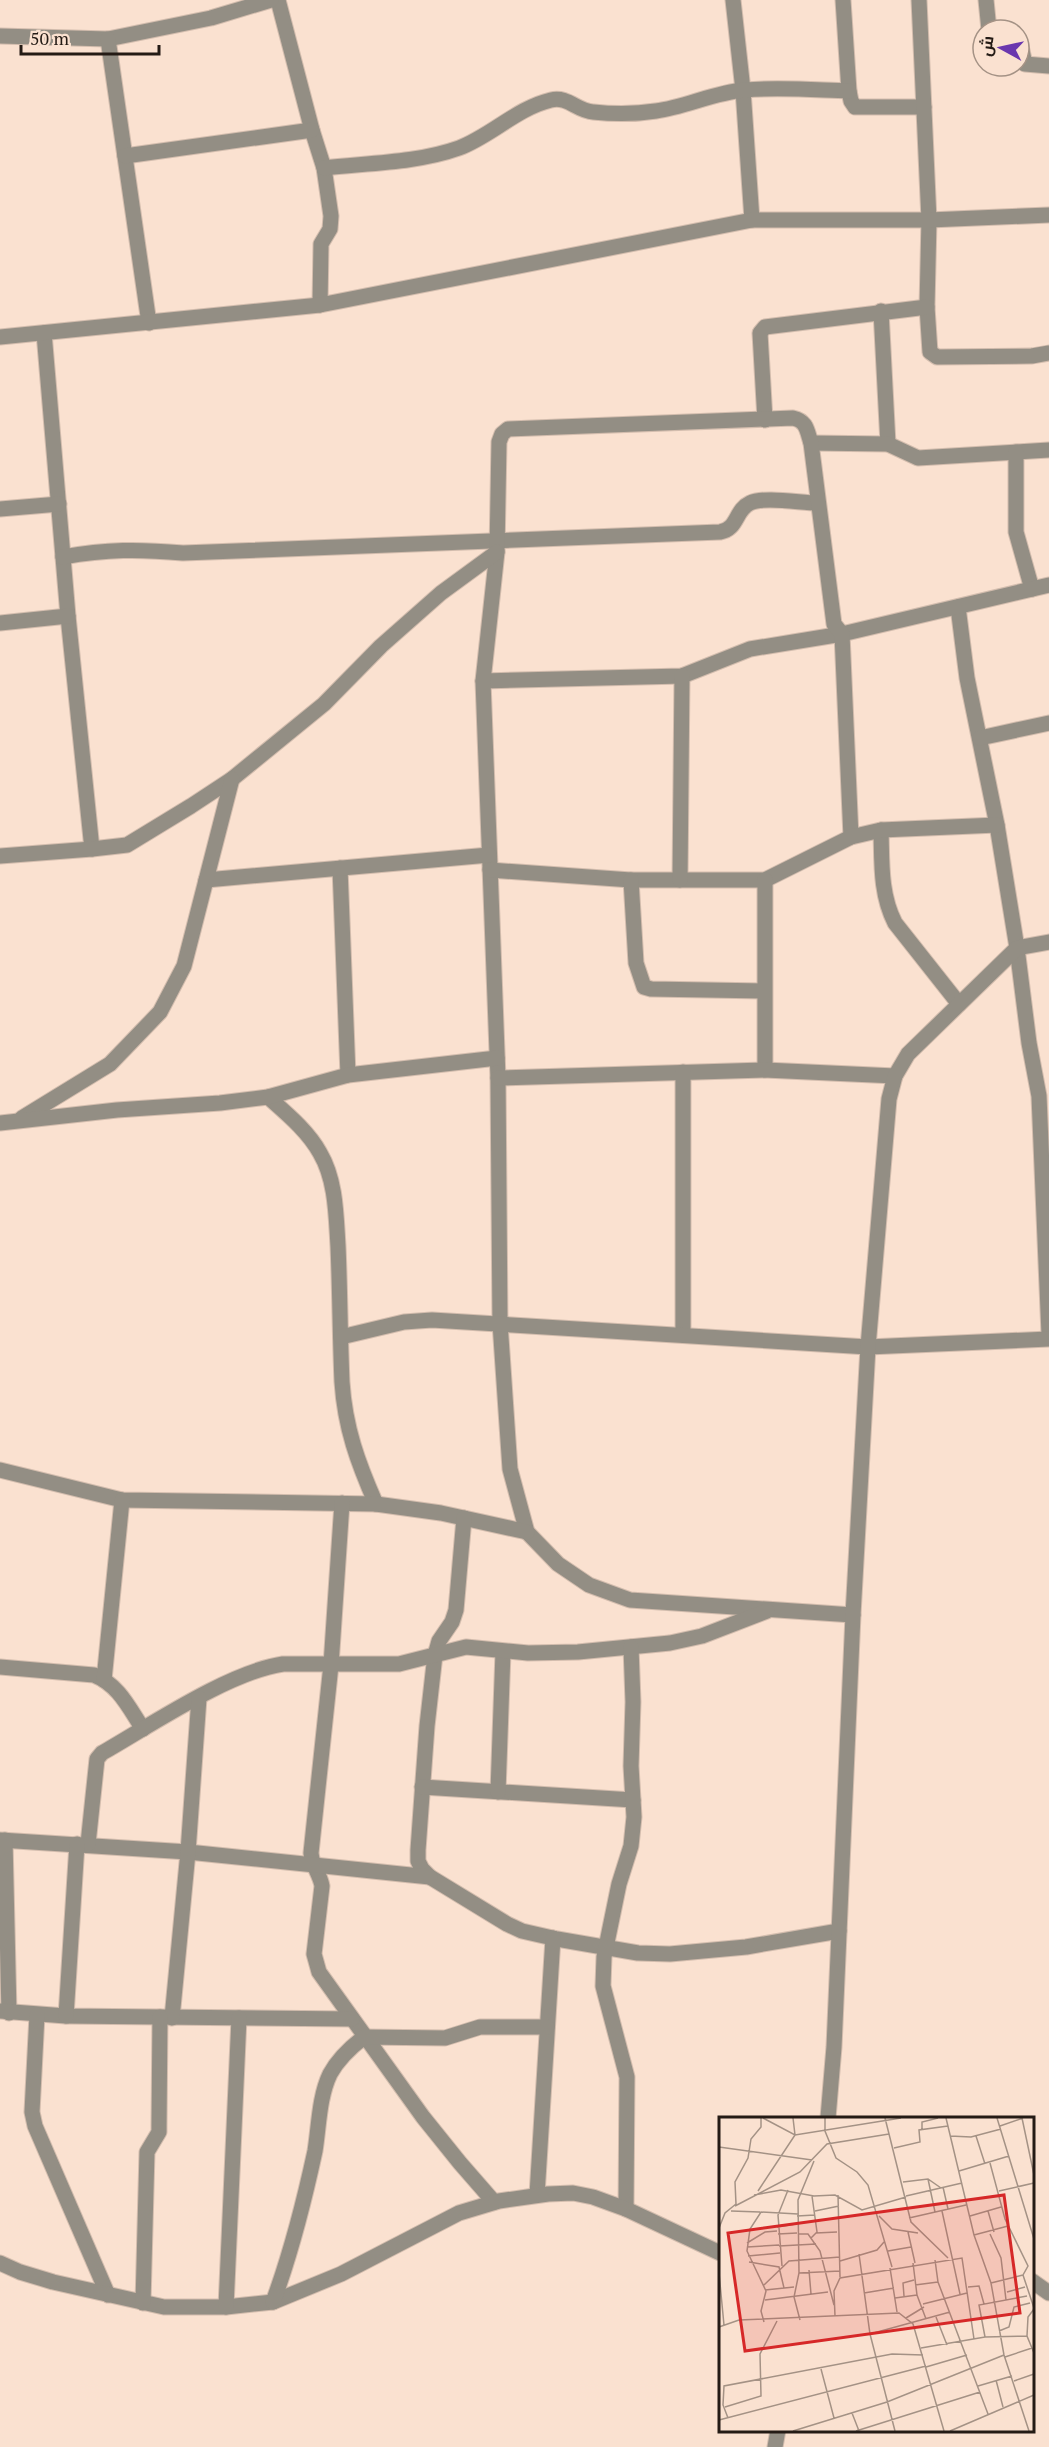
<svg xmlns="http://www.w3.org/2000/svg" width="1049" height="2447" viewBox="0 0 1049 2447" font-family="'PT Serif',Cairo,serif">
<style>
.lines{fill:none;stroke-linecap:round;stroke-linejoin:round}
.minor-casing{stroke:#d3bdae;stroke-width:17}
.minor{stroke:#938e84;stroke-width:15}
.inset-road{fill:none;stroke:#a49285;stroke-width:1.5}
.view{fill:#d62828;fill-opacity:0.15;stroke:#d62828;stroke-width:3}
.inset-edge{fill:none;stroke:#241b15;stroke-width:3}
</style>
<rect width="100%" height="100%" fill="#fae1d0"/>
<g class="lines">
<defs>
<g id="minor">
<polyline points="278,0 312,130 324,168 331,216 330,229 321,244 320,305"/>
<polyline points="733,0 743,90 752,220"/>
<polyline points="843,0 849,91 851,101 855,107 924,107"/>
<polyline points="919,0 929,220 927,307 930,352 937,357 1032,356 1049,353"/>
<polyline points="986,0 989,30"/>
<polyline points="0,36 108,39 211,18 271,0"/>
<polyline points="108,39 149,323"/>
<polyline points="1019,45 1021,46 1025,64 1049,66"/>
<polyline points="125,156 312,130"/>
<path d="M 324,168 C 368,163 417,163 459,148 C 491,136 517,108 551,100 C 568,96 577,111 593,112 C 612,114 637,114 656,111 C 686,107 715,92 745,90 C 779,87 815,90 849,91"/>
<polyline points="881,311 888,444"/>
<polyline points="44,333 68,616 92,849"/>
<polyline points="0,337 320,305 752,220 929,220 1049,215"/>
<polyline points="765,420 760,333 765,327 927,307"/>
<polyline points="811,443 888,444 918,458 1049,450"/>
<polyline points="1016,452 1016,532 1032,589"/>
<polyline points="0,509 59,504"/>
<path d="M 63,557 C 107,549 139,549 183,553 L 720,532 C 738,529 735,510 750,503 C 764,496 801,503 817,503"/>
<polyline points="958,607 967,678 997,825 1017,948 1029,1043 1039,1096 1049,1334"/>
<polyline points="0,623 68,616"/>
<polyline points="483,681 682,676 750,649 842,634 1049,585"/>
<polyline points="980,738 1049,723"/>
<path d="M 881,830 C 882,862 880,894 895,923 L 959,1004"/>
<path d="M 851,837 L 842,634 L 834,624 L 811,443 C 807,431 807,421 793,418 L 508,429 L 502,434 L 499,442 L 497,552 L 483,681 L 498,1078 L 500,1323 L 510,1469 L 527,1532 L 558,1564 L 589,1585 L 630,1600 L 853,1615"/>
<polyline points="0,856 92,849 127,845 191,806 232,779 324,704 381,646 441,593 497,552"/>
<polyline points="340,868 348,1075"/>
<polyline points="490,870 631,880 765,880 851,837 881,830 997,825"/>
<polyline points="206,880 489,855"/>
<polyline points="631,880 636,963 644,987 651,989 764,991"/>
<polyline points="680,880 682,676"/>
<polyline points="765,880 765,1070"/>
<polyline points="498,1078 765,1070 895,1076"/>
<path d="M 268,1097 C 286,1113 308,1131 320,1153 C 336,1180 336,1215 338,1246 C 340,1291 340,1337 342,1382 C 345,1428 358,1463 376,1504"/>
<polyline points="22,1118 110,1064 160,1012 184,966 232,779"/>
<polyline points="0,1123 117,1110 220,1103 268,1097 348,1075 497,1058"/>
<polyline points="683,1335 683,1072"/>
<polyline points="341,1337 404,1322 432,1320 868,1347 1049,1339"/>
<polyline points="0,1470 122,1500 376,1504 441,1513 527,1532"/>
<path d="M 342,1503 L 331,1665 L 311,1853 C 312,1866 320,1874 322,1886 L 314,1954 L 319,1972 L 423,2117 L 460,2163 L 494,2202"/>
<polyline points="464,1518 456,1610 452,1622 439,1641 435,1655 427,1726 418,1850 418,1861 422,1869 430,1877 507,1924 522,1931 557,1939 638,1953 670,1954 746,1947 839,1931"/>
<path d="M 0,1667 L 94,1675 C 119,1685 129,1708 143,1729"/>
<polyline points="104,1680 122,1500"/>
<polyline points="422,1787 633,1800"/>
<polyline points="498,1792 503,1652"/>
<polyline points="0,1840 188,1852 430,1877"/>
<polyline points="5,1840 9,2013"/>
<path d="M 88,1844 L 97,1759 L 102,1753 C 151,1725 229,1672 283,1664 L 399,1664 L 466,1647 L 528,1653 L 578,1652 L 670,1643 L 702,1636 L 767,1611"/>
<polyline points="0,2011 66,2016 352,2019"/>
<polyline points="37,2015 32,2112 35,2126 108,2295"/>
<polyline points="66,2016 77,1844"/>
<polyline points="172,2018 188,1852 199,1698"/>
<polyline points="828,2118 834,2047 853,1615 868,1347 889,1099 895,1076 908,1054 1017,948 1049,942"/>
<polyline points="537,2195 553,1938"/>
<polyline points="626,2209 627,2077 603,1986 604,1957 619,1884 631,1846 634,1817 631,1766 633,1702 631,1647"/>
<polyline points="0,2263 20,2272 53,2282 164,2307 226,2307 273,2302 341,2274 459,2213 499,2201 548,2194 573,2193 593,2197 626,2209 720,2253"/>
<polyline points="1032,2281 1049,2293"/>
<path d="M 273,2302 C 291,2253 304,2202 315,2151 C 319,2126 319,2097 330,2074 C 338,2059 351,2047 364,2037 L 445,2038 L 480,2027 L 547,2027"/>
<polyline points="143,2303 147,2152 159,2132 159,2125 160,2017"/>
<polyline points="226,2307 239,2018"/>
<polyline points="775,2447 778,2430"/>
</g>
</defs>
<use href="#minor" class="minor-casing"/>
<use href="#minor" class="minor"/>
</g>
<g transform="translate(719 2117)">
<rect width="315" height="315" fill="#fae1d0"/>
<path class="inset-road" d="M 44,1 L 76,18 L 182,1M 106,1 L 106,14 L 117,41 L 138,55 L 149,68 L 173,150M 166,1 L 192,105 L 229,141M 227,1 L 255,118 L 272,166 L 285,238 L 310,314M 278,1 L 315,122M 303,1 L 315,58M 281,9 L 304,1M 203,12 L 203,5 L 219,1M 231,19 L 252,20 L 282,12M 257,19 L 266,47M 0,30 L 93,43M 175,31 L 201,25 L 200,13 L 229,9M 271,46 L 286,102 L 309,149 L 304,158 L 315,191M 240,54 L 290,39M 209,62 L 216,95M 184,65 L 209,62 L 222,71M 224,70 L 229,92M 39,74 L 76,18 L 74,1M 280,74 L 315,66M 35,78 L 62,73 L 95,79 L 116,78 L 143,93 L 187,80M 119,78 L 121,160M 187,79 L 243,66M 16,89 L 81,55 L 108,27 L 170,17M 12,94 L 41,95M 96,94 L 120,89M 223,94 L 241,177M 269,94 L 275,115M 78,99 L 96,98M 160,99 L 173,112 L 199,116M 251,99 L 282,90M 190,101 L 247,88M 58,110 L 77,107M 0,111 L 6,96 L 17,87 L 16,65 L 29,41 L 32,22 L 42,10 L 42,1M 189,115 L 196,146M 97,116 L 118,115M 59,117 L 78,116M 79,117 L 89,117 L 101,134 L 115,188M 271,117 L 282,141 L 287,183M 255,118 L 289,109M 92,121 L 98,115 L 93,79M 28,126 L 46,115 L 58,114M 60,129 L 97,127M 28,130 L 60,128M 169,134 L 192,130M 140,137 L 151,217 L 176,314M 29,139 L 61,136M 216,143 L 219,165 L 269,297M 121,144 L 158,133 L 165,125M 30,145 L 60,150 L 65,171M 194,146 L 198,178 L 207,202M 63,149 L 59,98 L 69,73M 171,151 L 178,195M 90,153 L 92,177M 0,156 L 5,208M 80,156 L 121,154M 272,166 L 304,158M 45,168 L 70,144 L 121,140M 196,168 L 219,165M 249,170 L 260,169 L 265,187M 46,173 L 75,170M 288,175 L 306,170M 145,176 L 175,171M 185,179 L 184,166 L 195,163M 176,181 L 198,178M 46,183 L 109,175M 204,187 L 248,176M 315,192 L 309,200 L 308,219 L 315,236M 116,199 L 115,174 L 121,161 L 243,141 L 255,222M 217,200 L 228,228M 187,201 L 205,190M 81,203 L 75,180 L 80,156 L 79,83 L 95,44M 45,205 L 42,194 L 47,174 L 28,134 L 31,112 L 42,95 L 79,97M 0,210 L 20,203 L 180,196 L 194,207 L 225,314M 280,214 L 290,210 L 295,190 L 311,186M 151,217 L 231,195M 266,220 L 260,188 L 308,179M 202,231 L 266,220 L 308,219M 286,240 L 313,231M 207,250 L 248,238M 102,252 L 115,301M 277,263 L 284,290M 295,264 L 315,257M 259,269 L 293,259M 6,290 L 42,279 L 41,237 L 58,204M 133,296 L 140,314M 9,301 L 4,288 L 5,269 L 173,237 L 204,238M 0,303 L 207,249M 74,314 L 168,285 L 285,238M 137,314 L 261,275M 231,314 L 315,278"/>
<path class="view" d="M 285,78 L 301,196 L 26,234 L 9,116 Z"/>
<rect width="315" height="315" class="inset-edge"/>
</g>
<g transform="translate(1001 48) rotate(278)"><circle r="28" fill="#fae1d0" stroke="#a49285" stroke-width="1.5"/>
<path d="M0-4.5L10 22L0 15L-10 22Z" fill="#6a37ae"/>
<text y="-9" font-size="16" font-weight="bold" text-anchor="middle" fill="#241b15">ش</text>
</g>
<path d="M21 45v9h138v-9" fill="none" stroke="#241b15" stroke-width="3"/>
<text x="30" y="45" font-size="18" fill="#241b15" stroke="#fae1d0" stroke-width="4.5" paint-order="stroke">50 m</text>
</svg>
